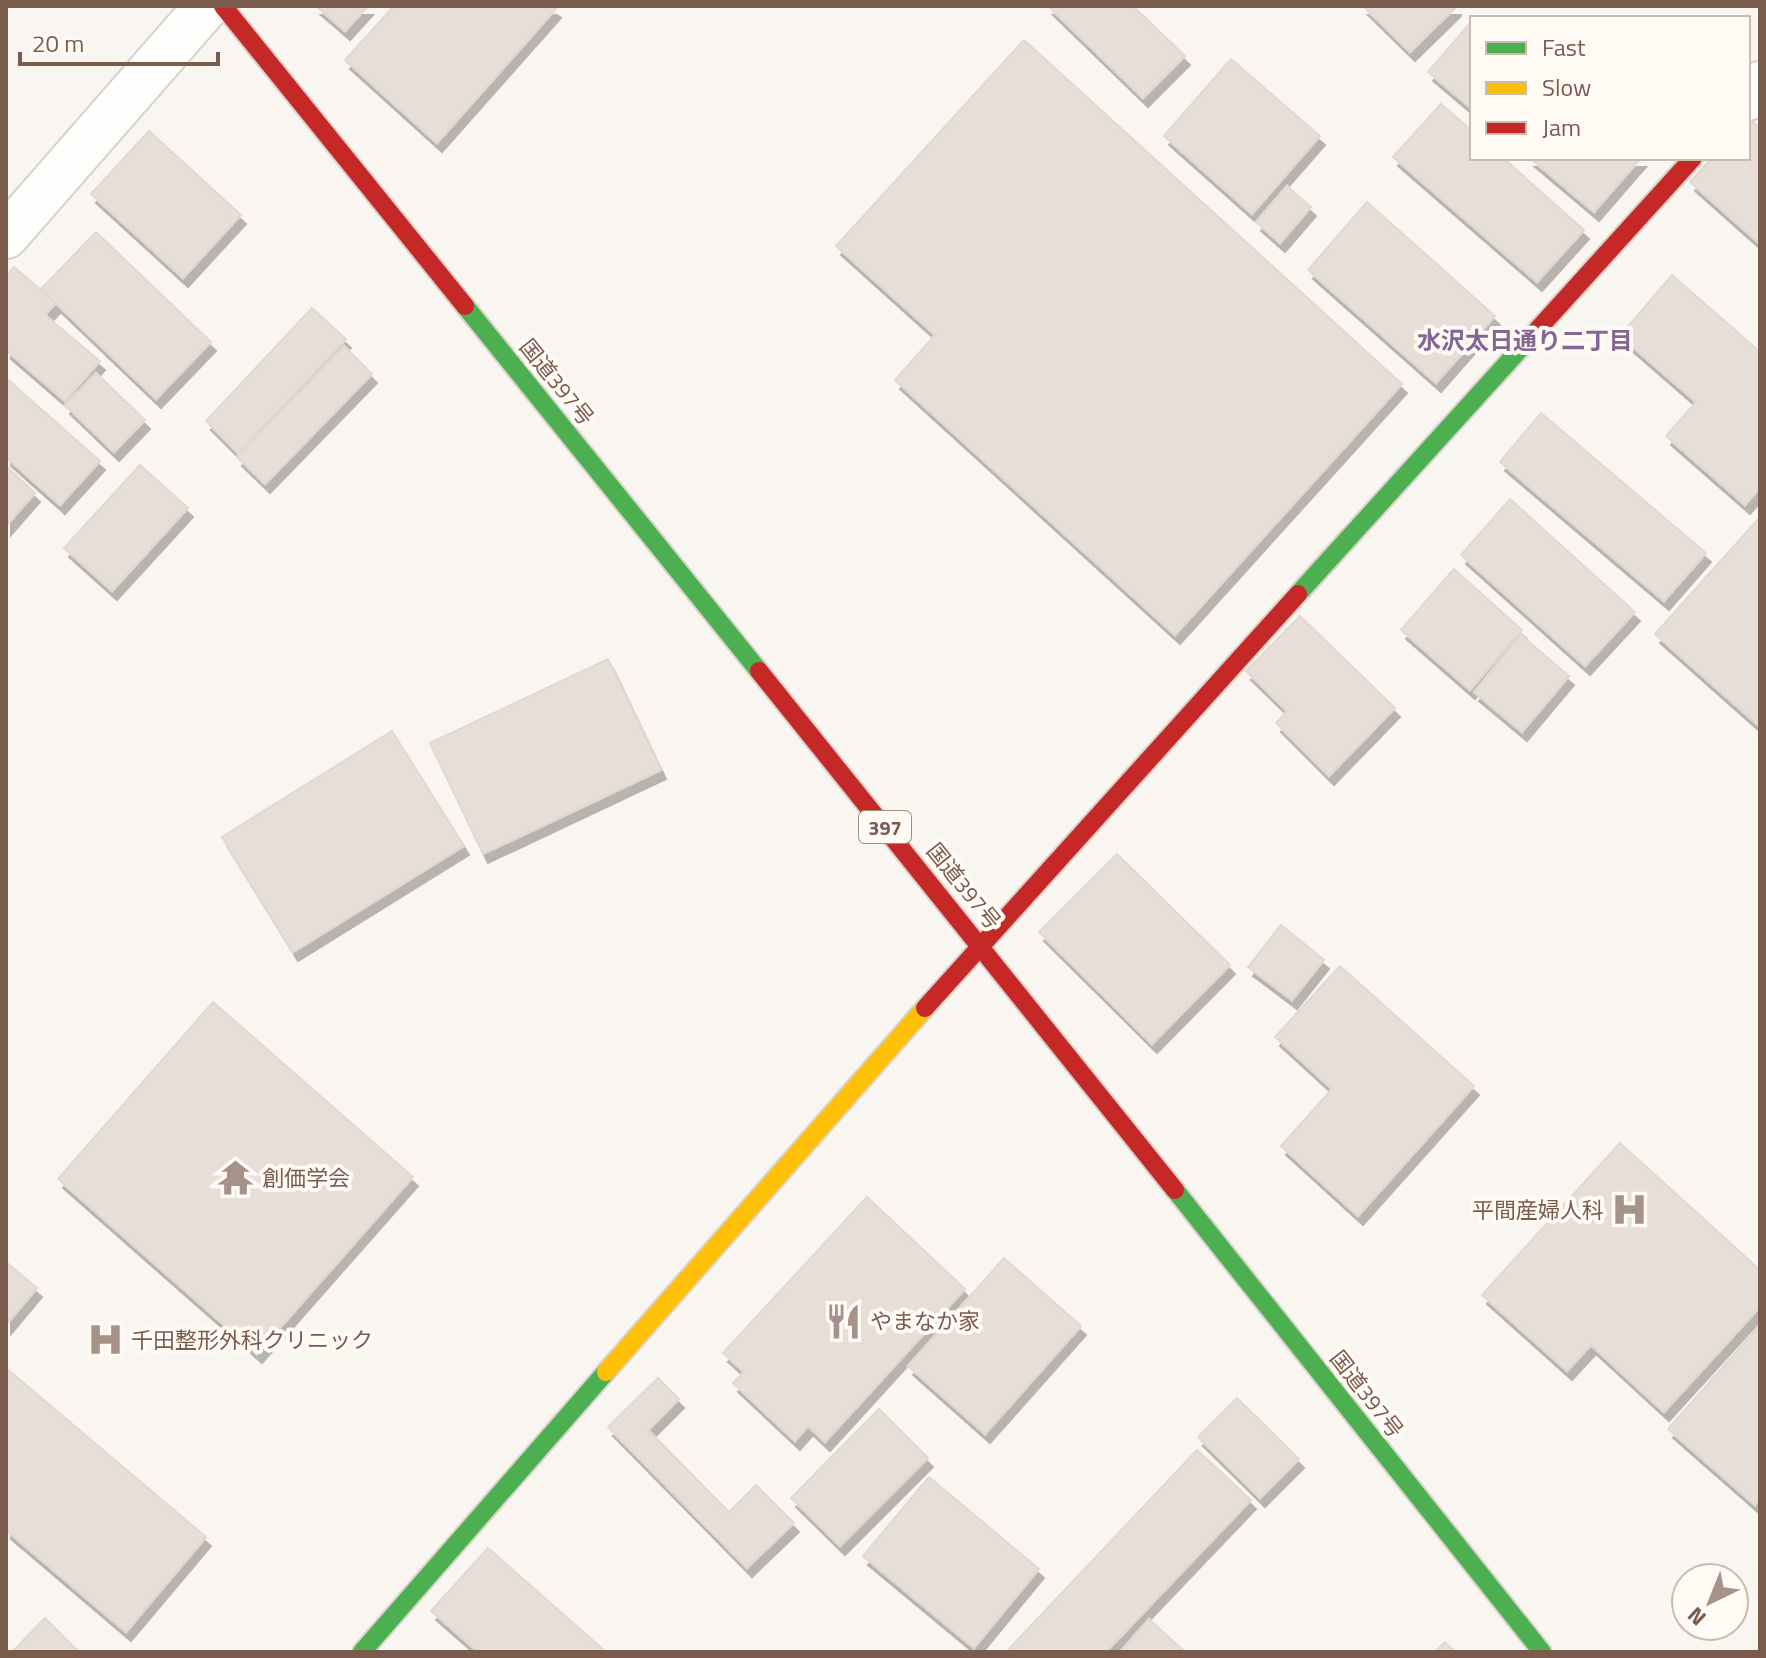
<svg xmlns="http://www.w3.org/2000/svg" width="1766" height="1658" viewBox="0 0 1766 1658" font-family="'Titillium Web','Noto Sans JP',sans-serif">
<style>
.building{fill:#e6ded7;stroke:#e2d8d2;stroke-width:2;filter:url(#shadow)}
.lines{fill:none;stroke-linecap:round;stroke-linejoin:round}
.street-casing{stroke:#d7d1cb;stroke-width:48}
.fast-casing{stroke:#d9d2cb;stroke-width:22}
.slow-casing{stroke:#d9d2cb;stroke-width:22}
.jam-casing{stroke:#d9d2cb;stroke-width:22}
.street{stroke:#fefefd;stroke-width:44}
.fast{stroke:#4caf50;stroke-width:18}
.slow{stroke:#ffc107;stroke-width:18}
.jam{stroke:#c62828;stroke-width:18}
.labels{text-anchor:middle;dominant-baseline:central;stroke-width:8;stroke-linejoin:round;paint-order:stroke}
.shield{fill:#fffaf3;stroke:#a28b7f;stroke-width:2}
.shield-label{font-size:20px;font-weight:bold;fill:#7a5c4d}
.street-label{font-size:22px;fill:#7a5c4d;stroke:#fffaf3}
.poi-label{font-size:22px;fill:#7a5c4d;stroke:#fffaf3;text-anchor:start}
.neighbourhood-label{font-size:24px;font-weight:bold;fill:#846695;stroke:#fffaf3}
</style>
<defs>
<filter id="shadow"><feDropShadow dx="5" dy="9" stdDeviation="0" flood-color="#0004"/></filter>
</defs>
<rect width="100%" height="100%" fill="#f9f5f0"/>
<g class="building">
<polygon points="316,6 368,6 345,31"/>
<polygon points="394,6 552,6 556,9 437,143 345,60"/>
<polygon points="1048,6 1133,6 1185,56 1143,98"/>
<polygon points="1363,6 1456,6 1456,7 1410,52"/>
<polygon points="1472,21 1472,109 1428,72"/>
<polygon points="1024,40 1402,384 1175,635 895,380 935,335 836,246"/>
<polygon points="1231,59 1320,136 1252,214 1164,136"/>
<polygon points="1441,104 1472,131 1472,158 1503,158 1584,230 1537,282 1393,157"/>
<polygon points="1748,117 1760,128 1760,244 1690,182 1712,158 1748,158"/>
<polygon points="149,131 241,215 183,278 91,194"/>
<polygon points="1530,158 1641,158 1594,212"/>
<polygon points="1287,186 1311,207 1280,243 1256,222"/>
<polygon points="1367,202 1495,316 1436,383 1308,270"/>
<polygon points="96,232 211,342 156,399 41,289"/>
<polygon points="14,267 56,303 45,315 100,361 65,401 6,350 6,276"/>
<polygon points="1672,275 1760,352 1760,488 1745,505 1666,436 1696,402 1620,336"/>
<polygon points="312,308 346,339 238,453 206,421"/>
<polygon points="344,346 372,374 265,484 237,457"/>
<polygon points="96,373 145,420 114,452 65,405"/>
<polygon points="6,378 100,461 60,505 6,457"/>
<polygon points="1541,413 1706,553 1664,601 1500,462"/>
<polygon points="140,465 188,508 112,591 64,548"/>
<polygon points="6,466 35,493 6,526"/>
<polygon points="1510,499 1635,612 1585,666 1461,555"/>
<polygon points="1760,517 1760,727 1655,634"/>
<polygon points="1454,569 1522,630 1470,690 1401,630"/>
<polygon points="1300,616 1395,708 1329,776 1276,723 1287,711 1246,671"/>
<polygon points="1521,635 1569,676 1522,732 1474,692"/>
<polygon points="608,659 661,770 483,854 430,743"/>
<polygon points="392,731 464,846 293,952 222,837"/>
<polygon points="1117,854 1230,965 1152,1044 1039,932"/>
<polygon points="1281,925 1324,960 1292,1000 1248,967"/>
<polygon points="1340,966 1474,1086 1358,1216 1281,1146 1332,1089 1275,1037"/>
<polygon points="213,1002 413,1177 257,1354 58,1179"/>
<polygon points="1620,1143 1760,1270 1760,1307 1664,1412 1591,1345 1567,1371 1482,1295"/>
<polygon points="867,1197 965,1289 825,1442 808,1426 795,1441 733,1383 744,1372 723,1353"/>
<polygon points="1004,1258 1081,1326 985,1434 908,1366"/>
<polygon points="6,1262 37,1288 6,1325"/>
<polygon points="1760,1325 1760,1499 1755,1505 1668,1429"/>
<polygon points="6,1368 206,1537 126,1632 6,1530"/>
<polygon points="658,1378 679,1399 648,1430 729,1512 756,1485 794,1523 747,1568 608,1427"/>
<polygon points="1237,1398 1299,1459 1260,1498 1198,1437"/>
<polygon points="879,1409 928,1458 840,1546 791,1498"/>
<polygon points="1197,1450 1251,1500 1106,1652 1006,1652"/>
<polygon points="929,1477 1039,1569 974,1648 863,1556"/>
<polygon points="488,1548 605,1651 604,1652 478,1652 431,1611"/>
<polygon points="45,1618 79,1652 12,1652"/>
<polygon points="1149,1619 1185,1652 1120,1652"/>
<polygon points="1445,1642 1455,1652 1435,1652"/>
</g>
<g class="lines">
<defs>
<g id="street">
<polyline points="1748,98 1760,84"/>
<polyline points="6,236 207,6"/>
</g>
<g id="fast">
<polyline points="465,306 759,671"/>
<polyline points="1298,594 1539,328"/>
<polyline points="1175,1190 1542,1652"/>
<polyline points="362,1652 606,1372"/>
</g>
<polyline id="slow" points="606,1372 925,1008"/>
<g id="jam">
<polyline points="223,6 465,306"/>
<polyline points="1539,328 1693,158"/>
<polyline points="759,671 1175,1190"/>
<polyline points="925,1008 1298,594"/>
</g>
</defs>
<use href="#street" class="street-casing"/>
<use href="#fast" class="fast-casing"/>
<use href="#slow" class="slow-casing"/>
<use href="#jam" class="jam-casing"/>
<use href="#street" class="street"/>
<use href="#fast" class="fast"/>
<use href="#slow" class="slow"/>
<use href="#jam" class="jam"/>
</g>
<defs>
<symbol id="temple-bare" viewBox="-9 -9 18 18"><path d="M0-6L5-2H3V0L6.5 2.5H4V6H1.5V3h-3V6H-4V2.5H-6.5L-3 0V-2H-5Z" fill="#a69286" stroke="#fffaf3" stroke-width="2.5" paint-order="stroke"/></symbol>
<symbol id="hospital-bare" viewBox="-9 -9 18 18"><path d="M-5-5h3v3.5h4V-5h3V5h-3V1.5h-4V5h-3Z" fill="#a69286" stroke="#fffaf3" stroke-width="2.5" paint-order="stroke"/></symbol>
<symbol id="restaurant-bare" viewBox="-9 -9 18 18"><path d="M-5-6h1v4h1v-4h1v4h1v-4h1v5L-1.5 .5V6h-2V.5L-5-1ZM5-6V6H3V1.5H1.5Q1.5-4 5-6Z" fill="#a69286" stroke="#fffaf3" stroke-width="2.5" paint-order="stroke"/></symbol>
</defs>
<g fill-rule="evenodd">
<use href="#temple-bare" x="210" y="1152" width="51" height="51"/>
<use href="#hospital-bare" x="1604" y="1184" width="51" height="51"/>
<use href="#restaurant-bare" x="818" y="1296" width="51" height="51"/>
<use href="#hospital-bare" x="80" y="1314" width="51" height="51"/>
</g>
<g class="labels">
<rect class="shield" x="859" y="811" width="52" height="32" rx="6"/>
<g class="shield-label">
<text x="885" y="827">397</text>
</g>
<g class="street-label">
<text transform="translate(557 382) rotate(51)">国道397号</text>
<text transform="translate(964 886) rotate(51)">国道397号</text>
<text transform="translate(1367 1394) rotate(52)">国道397号</text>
</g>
<g class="poi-label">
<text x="262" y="1178">創価学会</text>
<text x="1604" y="1210" text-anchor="end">平間産婦人科</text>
<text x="870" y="1321">やまなか家</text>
<text x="131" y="1340">千田整形外科クリニック</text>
</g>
<g class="neighbourhood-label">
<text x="1525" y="340">水沢太日通り二丁目</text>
</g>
</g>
<rect width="1766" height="1658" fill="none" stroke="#7a5c4d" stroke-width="16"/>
<rect x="1470" y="16" width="280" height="144" fill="#fffaf3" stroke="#cabbb1" stroke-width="2"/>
<rect x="1486" y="42" width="40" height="12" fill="#4caf50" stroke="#cabbb1" stroke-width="2"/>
<text x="1542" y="56" font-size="24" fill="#7a5c4d">Fast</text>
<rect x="1486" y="82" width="40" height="12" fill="#ffc107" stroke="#cabbb1" stroke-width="2"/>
<text x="1542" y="96" font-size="24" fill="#7a5c4d">Slow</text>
<rect x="1486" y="122" width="40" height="12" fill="#c62828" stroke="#cabbb1" stroke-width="2"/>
<text x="1542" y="136" font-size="24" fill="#7a5c4d">Jam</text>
<g transform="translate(1710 1602) rotate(223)"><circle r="38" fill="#fffaf3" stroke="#cabbb1" stroke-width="2"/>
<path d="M0-6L14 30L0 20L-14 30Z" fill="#a69286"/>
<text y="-12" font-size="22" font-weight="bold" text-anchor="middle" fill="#7a5c4d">N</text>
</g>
<path d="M20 52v12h198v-12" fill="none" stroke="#7a5c4d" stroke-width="4"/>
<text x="32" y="52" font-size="24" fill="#7a5c4d" stroke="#fffaf3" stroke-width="6" paint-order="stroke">20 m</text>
</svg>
